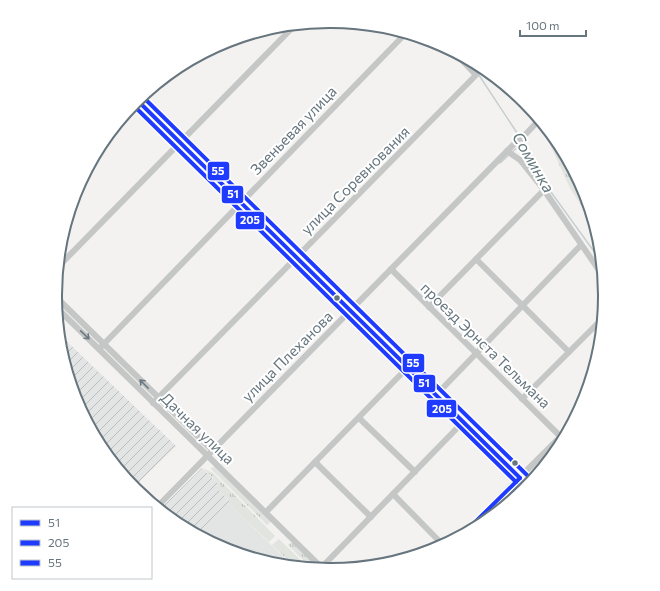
<svg xmlns="http://www.w3.org/2000/svg" width="660" height="591" viewBox="0 0 660 591" font-family="Commissioner,sans-serif">
<style>
.built{fill:#e3e4e4}
.industrial{fill:url(#industrial-furrows)}
.grass{fill:url(#grass-tufts)}
.lines{fill:none;stroke-linecap:round;stroke-linejoin:round}
.stream{stroke:#c6ced0;stroke-width:1.5}
.major-casing{stroke:#cfcfcf;stroke-width:10}
.minor{stroke:#c5c7c7;stroke-width:6}
.major{stroke:#dbdcdd;stroke-width:8}
.bus-1-casing{stroke:#fff;stroke-width:7}
.bus-2-casing{stroke:#fff;stroke-width:7}
.bus-3-casing{stroke:#fff;stroke-width:7}
.bus-1{stroke:#1f3bff;stroke-width:4}
.bus-2{stroke:#1f3bff;stroke-width:4}
.bus-3{stroke:#1f3bff;stroke-width:4}
.oneway{stroke:#6b7982}
.bus-dot{fill:#66757e;stroke:#fff;stroke-width:1.5}
.labels{text-anchor:middle;dominant-baseline:central;stroke-width:4;stroke-linejoin:round;paint-order:stroke}
.street-label{font-size:15px;fill:#66757e;stroke:#fff}
.water-label{font-size:16px;font-style:italic;fill:#62777b;stroke:#fff}
.rim{fill:none;stroke:#66757e;stroke-width:2}
.line-badge{stroke:#fff;stroke-width:1.5}
.badge-label{font-size:11px;text-anchor:middle;font-weight:bold;fill:#fff}
</style>
<defs>
<pattern id="industrial-furrows" width="10" height="10" patternUnits="userSpaceOnUse"><rect width="10" height="10" fill="#e3e4e4"/><path d="M-1 1l2-2M0 10L10 0M9 11l2-2" fill="none" stroke="#bcbdbe"/></pattern>
<pattern id="grass-tufts" width="24" height="20" patternUnits="userSpaceOnUse"><rect width="24" height="20" fill="#e1e4df"/><path d="M3 7l-1-3M5 7V3M7 7l1-3M15 17l-1-3M17 17v-4M19 17l1-3" fill="none" stroke="#babdba"/></pattern>
</defs>
<rect width="100%" height="100%" fill="#f3f2f1"/>
<polygon class="built" points="228,503 293,566 276,565 225,549 198,534"/>
<g class="industrial">
<polygon points="59,334 176,446 134,487 102,448 76,400 61,349"/>
<polygon points="202,468 221,486 219,490 230,501 198,534 177,524 160,509"/>
</g>
<g class="grass">
<polygon points="547,133 560,146 584,191 595,227 570,188 546,136"/>
<polygon points="215,467 218,468 271,521 267,525 210,468"/>
<polygon points="203,468 213,473 275,536 269,542 228,503 230,501 219,490 221,486"/>
<polygon points="279,539 309,568 295,567 272,545"/>
<polygon points="290,543 293,543 320,569 311,568 288,545"/>
</g>
<g class="lines">
<g class="stream">
<polyline points="469,60 523,142 530,158 548,188 601,261"/>
<polyline points="512,152 523,143"/>
<polyline points="500,163 509,155"/>
</g>
<defs>
<polyline id="major" points="137,100 528,485"/>
</defs>
<use href="#major" class="major-casing"/>
<g class="minor">
<polyline points="524,136 539,120"/>
<polyline points="507,151 520,160 544,190 603,276"/>
<polyline points="476,259 569,352"/>
<polyline points="58,267 296,24"/>
<polyline points="391,269 563,439"/>
<polyline points="56,297 212,450"/>
<polyline points="429,307 544,190"/>
<polyline points="57,308 323,569"/>
<polyline points="99,349 406,33"/>
<polyline points="436,395 581,245"/>
<polyline points="522,399 602,319"/>
<polyline points="153,403 476,75 454,52"/>
<polyline points="359,418 415,472"/>
<polyline points="315,462 371,517"/>
<polyline points="393,494 443,545"/>
<polyline points="157,507 519,139"/>
<polyline points="266,512 408,367"/>
<polyline points="464,533 569,428"/>
<polyline points="321,568 463,422"/>
</g>
<use href="#major" class="major"/>
<defs>
<g id="bus-1">
<polyline points="137,100 520,478"/>
<polyline points="464,533 520,478"/>
</g>
<g id="bus-2">
<polyline points="133,105 516,482"/>
<polyline points="481,524 524,482"/>
</g>
<polyline id="bus-3" points="142,96 532,480"/>
</defs>
<use href="#bus-1" class="bus-1-casing"/>
<use href="#bus-2" class="bus-2-casing"/>
<use href="#bus-3" class="bus-3-casing"/>
<use href="#bus-1" class="bus-1"/>
<use href="#bus-2" class="bus-2"/>
<use href="#bus-3" class="bus-3"/>
</g>
<defs><path id="oneway-shaft" d="M-6 0H5M1.5-3L5.5 0L1.5 3" fill="none" stroke-width="1.6" stroke-linecap="round" stroke-linejoin="round"/></defs>
<g class="oneway">
<use href="#oneway-shaft" transform="translate(85 335) rotate(44)"/>
<use href="#oneway-shaft" transform="translate(144 384) rotate(-135)"/>
</g>
<g class="bus-dot">
<circle cx="337" cy="298" r="3.5"/>
<circle cx="515" cy="463" r="3.5"/>
</g>
<g class="labels">
<g class="street-label">
<text transform="translate(293 130) rotate(-46)">Звеньевая улица</text>
<text transform="translate(355 180) rotate(-45)">улица Соревнования</text>
<text transform="translate(486 345) rotate(44)">проезд Эрнста Тельмана</text>
<text transform="translate(287 356) rotate(-45)">улица Плеханова</text>
<text transform="translate(198 428) rotate(44)">Дачная улица</text>
</g>
<g class="water-label">
<text transform="translate(534 162) rotate(60)">Соминка</text>
</g>
</g>
<path d="M0 0H660V591H0ZM329 28H331A267 267 0 0 1 598 295V296A267 267 0 0 1 331 563H329A267 267 0 0 1 62 296V295A267 267 0 0 1 329 28Z" fill="#fff" fill-rule="evenodd"/>
<path class="rim" d="M329 28H331A267 267 0 0 1 598 295V296A267 267 0 0 1 331 563H329A267 267 0 0 1 62 296V295A267 267 0 0 1 329 28Z"/>
<g class="line-badge">
<rect x="207" y="161" width="23" height="20" rx="4" fill="#1f3bff"/>
<rect x="221" y="185" width="23" height="19" rx="4" fill="#1f3bff"/>
<rect x="235" y="211" width="30" height="19" rx="4" fill="#1f3bff"/>
<rect x="402" y="353" width="23" height="20" rx="4" fill="#1f3bff"/>
<rect x="413" y="374" width="23" height="19" rx="4" fill="#1f3bff"/>
<rect x="426" y="399" width="31" height="19" rx="4" fill="#1f3bff"/>
</g>
<g class="badge-label">
<text x="218" y="175">55</text>
<text x="233" y="198">51</text>
<text x="250" y="224">205</text>
<text x="413" y="367">55</text>
<text x="424" y="387">51</text>
<text x="442" y="413">205</text>
</g>
<rect x="12" y="507" width="140" height="72" fill="#ffffff" stroke="#c2c8cb"/>
<rect x="20" y="520" width="20" height="6" fill="#1f3bff" stroke="#c2c8cb"/>
<text x="48" y="527" font-size="12" fill="#66757e">51</text>
<rect x="20" y="540" width="20" height="6" fill="#1f3bff" stroke="#c2c8cb"/>
<text x="48" y="547" font-size="12" fill="#66757e">205</text>
<rect x="20" y="560" width="20" height="6" fill="#1f3bff" stroke="#c2c8cb"/>
<text x="48" y="567" font-size="12" fill="#66757e">55</text>
<path d="M520 30v6h66v-6" fill="none" stroke="#66757e" stroke-width="2"/>
<text x="526" y="30" font-size="12" fill="#66757e" stroke="#ffffff" stroke-width="3" paint-order="stroke">100 m</text>
</svg>
